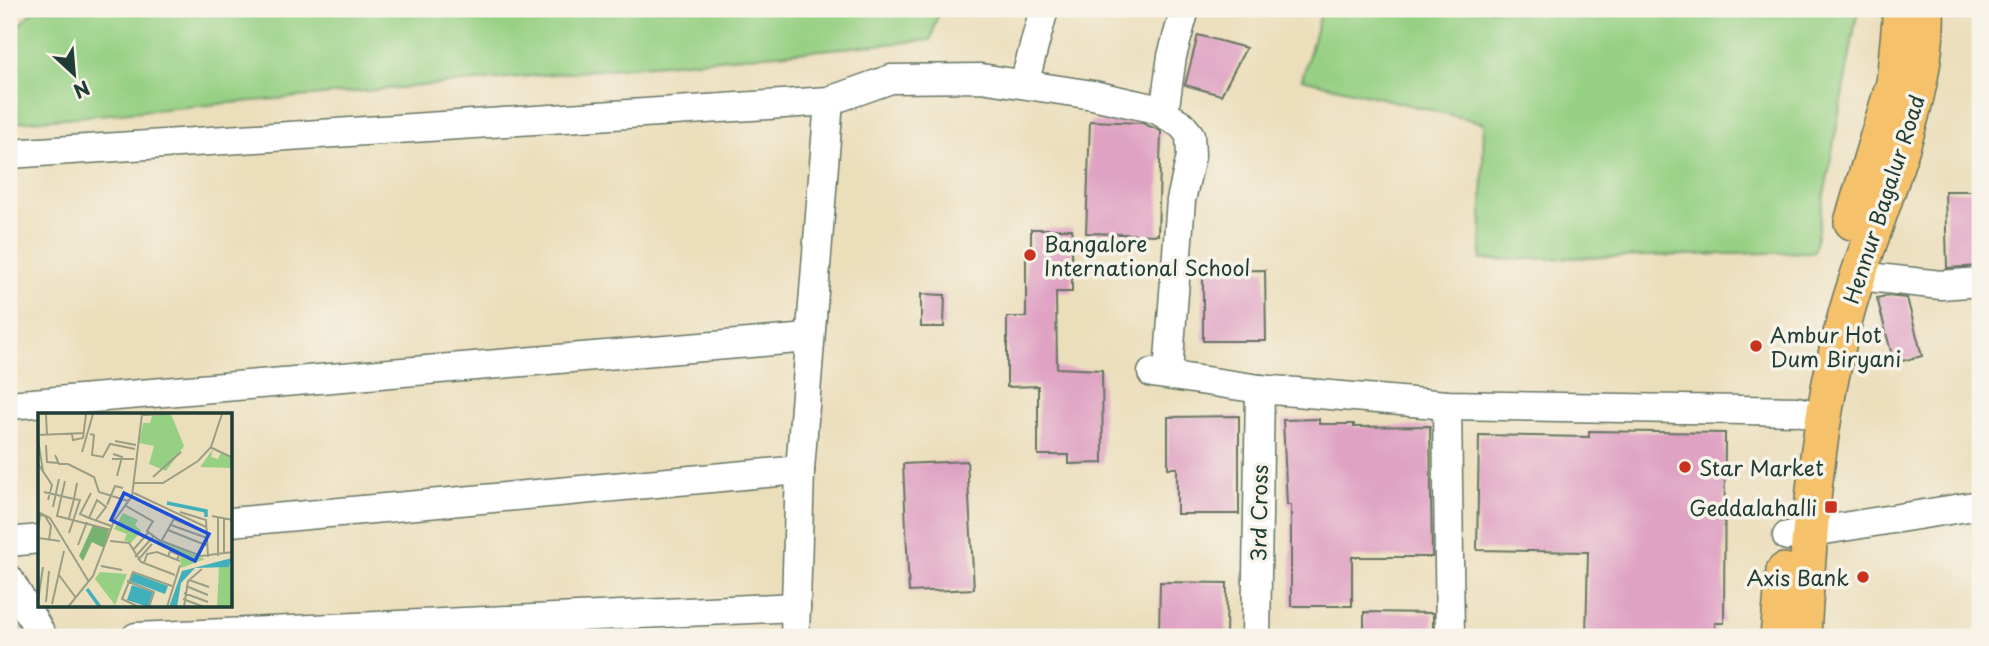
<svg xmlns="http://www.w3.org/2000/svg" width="1989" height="646" viewBox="0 0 1989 646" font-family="'Playpen Sans',sans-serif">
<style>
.green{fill:#96d083;stroke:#5a865c;stroke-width:2}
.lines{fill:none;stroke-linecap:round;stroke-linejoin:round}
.stream{stroke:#40b0bb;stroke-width:8}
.building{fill:#dfa2c3}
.minor-casing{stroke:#667563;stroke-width:31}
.major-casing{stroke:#667563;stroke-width:38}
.minor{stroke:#fff;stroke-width:28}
.major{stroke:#f5c16b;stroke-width:35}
.poi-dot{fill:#c8321e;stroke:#f7f3e8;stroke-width:2.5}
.labels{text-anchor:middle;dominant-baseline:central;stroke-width:7;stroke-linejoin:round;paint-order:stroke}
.street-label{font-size:21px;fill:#1f3d34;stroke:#f7f3e8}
.poi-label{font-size:21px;fill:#1f3d34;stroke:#f7f3e8;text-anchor:start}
.inset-river{fill:none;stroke:#40b0bb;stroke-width:3.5}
.inset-road{fill:none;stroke:#999e85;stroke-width:2}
.view{fill:#1d4ed8;fill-opacity:0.15;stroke:#1d4ed8;stroke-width:3.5}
.inset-edge{fill:none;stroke:#1f3d34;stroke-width:3.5}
</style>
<rect width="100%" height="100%" fill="#f7f3e8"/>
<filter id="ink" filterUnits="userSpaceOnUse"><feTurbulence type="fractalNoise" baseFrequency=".0143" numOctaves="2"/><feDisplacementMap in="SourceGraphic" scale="14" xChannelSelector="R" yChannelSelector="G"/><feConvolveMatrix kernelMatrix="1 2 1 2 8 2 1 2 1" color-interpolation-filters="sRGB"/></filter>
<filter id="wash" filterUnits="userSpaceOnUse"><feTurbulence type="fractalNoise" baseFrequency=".00686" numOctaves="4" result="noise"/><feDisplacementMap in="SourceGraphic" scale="28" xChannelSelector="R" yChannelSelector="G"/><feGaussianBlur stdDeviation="1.57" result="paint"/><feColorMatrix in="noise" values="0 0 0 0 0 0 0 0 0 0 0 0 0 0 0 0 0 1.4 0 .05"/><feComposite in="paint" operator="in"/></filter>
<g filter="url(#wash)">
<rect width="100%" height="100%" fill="#ebdebb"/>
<g class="green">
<polygon points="36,9 939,9 931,40 9,123 9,35"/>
<polygon points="1322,9 1858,9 1814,252 1481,260 1484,123 1302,79"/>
</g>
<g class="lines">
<polyline class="stream" points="9,617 20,637"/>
</g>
<g id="blocks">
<g class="building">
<polygon points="1198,35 1246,48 1221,95 1185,85"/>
<polygon points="1090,121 1142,123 1161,131 1158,235 1086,233"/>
<polygon points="1945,191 1980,191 1980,266 1947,268"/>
<polygon points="1031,229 1072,229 1072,292 1056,292 1057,368 1102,370 1103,463 1069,464 1069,455 1038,455 1038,386 1007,387 1007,317 1026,317 1026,257 1031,257"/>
<polygon points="1265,270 1266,341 1203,341 1203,271"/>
<polygon points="921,294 945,295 944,327 921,327"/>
<polygon points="1886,296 1907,298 1922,356 1894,363 1877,298"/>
<polygon points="1239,416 1239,514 1177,514 1177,468 1168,468 1168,417"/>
<polygon points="1319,419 1319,424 1354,424 1354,427 1430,426 1432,557 1352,557 1352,606 1291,606 1291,505 1287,505 1283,420"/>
<polygon points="1589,431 1725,433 1724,623 1715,623 1715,637 1586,637 1588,552 1477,550 1479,435 1589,437"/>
<polygon points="967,461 974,589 909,592 903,464"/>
<polygon points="1160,582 1227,583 1226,636 1159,635"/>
<polygon points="1364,612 1433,613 1433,637 1364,637"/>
</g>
</g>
</g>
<g filter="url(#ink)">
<use href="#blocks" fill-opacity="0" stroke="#667563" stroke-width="2"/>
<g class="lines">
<defs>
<g id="minor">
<polyline points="1024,84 1044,9"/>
<polyline points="1164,113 1172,56 1185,9"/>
<polyline points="9,154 829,101 891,79 981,78 1093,95 1156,109 1181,124 1190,135 1191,156 1181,200 1168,373"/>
<polyline points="1859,276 1941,285 1980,282"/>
<polyline points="1152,373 1260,389 1447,405 1798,411 1822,417"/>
<polyline points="9,405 809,338"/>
<polyline points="1447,405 1450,637"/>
<polyline points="231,522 800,470"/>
<polyline points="1787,536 1980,505"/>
<polyline points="9,542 40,539"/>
<polyline points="9,579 43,637"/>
<polyline points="136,637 796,607"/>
<polyline points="795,637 800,470 829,101"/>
<polyline points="1256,637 1260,389"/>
</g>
<g id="major">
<polyline points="1852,222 1894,83 1901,9"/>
<polyline points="1778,637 1784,571"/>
<path d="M 1803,637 C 1809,526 1817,418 1847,311 C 1873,219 1930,103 1926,9"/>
</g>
</defs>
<use href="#minor" class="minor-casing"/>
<use href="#major" class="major-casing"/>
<use href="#minor" class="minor"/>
<use href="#major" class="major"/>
</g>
</g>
<g class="poi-dot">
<circle cx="1030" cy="255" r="7"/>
<circle cx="1756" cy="346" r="7"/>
<circle cx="1685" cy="467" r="7"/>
<rect x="1824" y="500" width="14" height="14" rx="3.5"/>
<circle cx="1863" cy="577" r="7"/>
</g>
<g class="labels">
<g class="street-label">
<text transform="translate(1883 199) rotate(-72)">Hennur Bagalur Road</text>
<text transform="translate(1258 513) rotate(-89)">3rd Cross</text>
</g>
<g class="poi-label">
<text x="1044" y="243">Bangalore<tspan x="1044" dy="24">International School</tspan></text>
<text x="1770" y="334">Ambur Hot<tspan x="1770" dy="24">Dum Biryani</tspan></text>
<text x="1699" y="467">Star Market</text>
<text x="1817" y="507" text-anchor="end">Geddalahalli</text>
<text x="1849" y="577" text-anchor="end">Axis Bank</text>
</g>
</g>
<g transform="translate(38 413)">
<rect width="194" height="194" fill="#ebdebb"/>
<path d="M 133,1 L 146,33 L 128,58 L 111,51 L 116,33 L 101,30 L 105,10 L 112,10 L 114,3 ZM 175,36 L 173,44 L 180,46 L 183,40 L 194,46 L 193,55 L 162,54 ZM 85,100 L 100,107 L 97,112 L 103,118 L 93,130 L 86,127 L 89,121 L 76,116 ZM 118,127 L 167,146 L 143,155 L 142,142 L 116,130 ZM 194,153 L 194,194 L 179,194 L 181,154 ZM 62,159 L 89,161 L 77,192 L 57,166 Z" fill="#96d083"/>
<path d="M 55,112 L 71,117 L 66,135 L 54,129 L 45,148 L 41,143 Z" fill="#78b271"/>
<path d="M 194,145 L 191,154 L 157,155 L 143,170 L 139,194 L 131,194 L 144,158 ZM 95,160 L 130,173 L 127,181 L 92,168 ZM 94,172 L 115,179 L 110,194 L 89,187 Z" fill="#40b0bb"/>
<path class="inset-river" d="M 129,90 L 168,98 L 168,104M 49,176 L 62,194"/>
<path class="inset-road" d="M 8,1 L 9,22M 105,2 L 132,1M 34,21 L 35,27 L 45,25 L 48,1M 52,21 L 56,22 L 54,42 L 65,44 L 72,31 L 97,36M 0,22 L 46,20M 0,27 L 5,58M 77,28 L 98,32M 8,32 L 9,49 L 20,50M 172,34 L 195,45M 44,39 L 55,1M 75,41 L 84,44 L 79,63M 17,42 L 21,51 L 30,51 L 56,64 L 61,79 L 90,88M 74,46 L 96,46M 0,51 L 14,72 L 10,87M 115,64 L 143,39M 27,68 L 19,103 L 73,117M 95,70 L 125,70 L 160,48 L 173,34 L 184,1M 6,79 L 36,86 L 39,70M 96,80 L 168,114M 69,92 L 77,73 L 85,75M 88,93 L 116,109M 15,94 L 21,66M 0,99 L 12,105 L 51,169M 142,99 L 168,107 L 170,144M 174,103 L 195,107M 31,105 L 36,86 L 42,87 L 31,120M 51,105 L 42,101 L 53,80M 136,106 L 169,120M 58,107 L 68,94 L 59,87 L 51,105 L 73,113M 115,108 L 109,118 L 121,127 L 163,143 L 195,139M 133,112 L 169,125M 0,116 L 2,102 L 7,103 L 13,113 L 11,127M 130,117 L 170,133M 0,125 L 22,128M 124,127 L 137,104M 72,128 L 91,130 L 103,149 L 137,162M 40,132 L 49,109M 95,137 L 110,120M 186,141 L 186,105M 180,143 L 180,104M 97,144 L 115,124M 130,144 L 132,138 L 141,142 L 139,147M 100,147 L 114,131M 106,150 L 109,141 L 119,139 L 142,148M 63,153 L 84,157M 21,162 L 38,185M 151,167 L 171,174M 89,168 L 116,179 L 111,194M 148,173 L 170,182M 146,180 L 170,189M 145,186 L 166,194M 0,188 L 5,154M 8,189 L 11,158M 14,191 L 26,138M 30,194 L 55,163 L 76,108 L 94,83 L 104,1M 101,194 L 84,186 L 95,159 L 134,173M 129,194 L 142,152M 146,194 L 150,168 L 164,156"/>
<path class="view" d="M 86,80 L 171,121 L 157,148 L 73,107 Z"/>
<rect width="194" height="194" class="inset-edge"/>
</g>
<rect width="1989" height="646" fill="none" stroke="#f7f3e8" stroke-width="35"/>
<g transform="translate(74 74) rotate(154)" stroke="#f7f3e8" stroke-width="5" paint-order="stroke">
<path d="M0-5L12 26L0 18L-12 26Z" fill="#1f3d34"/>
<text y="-10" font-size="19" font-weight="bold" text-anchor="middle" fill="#1f3d34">N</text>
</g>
</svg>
